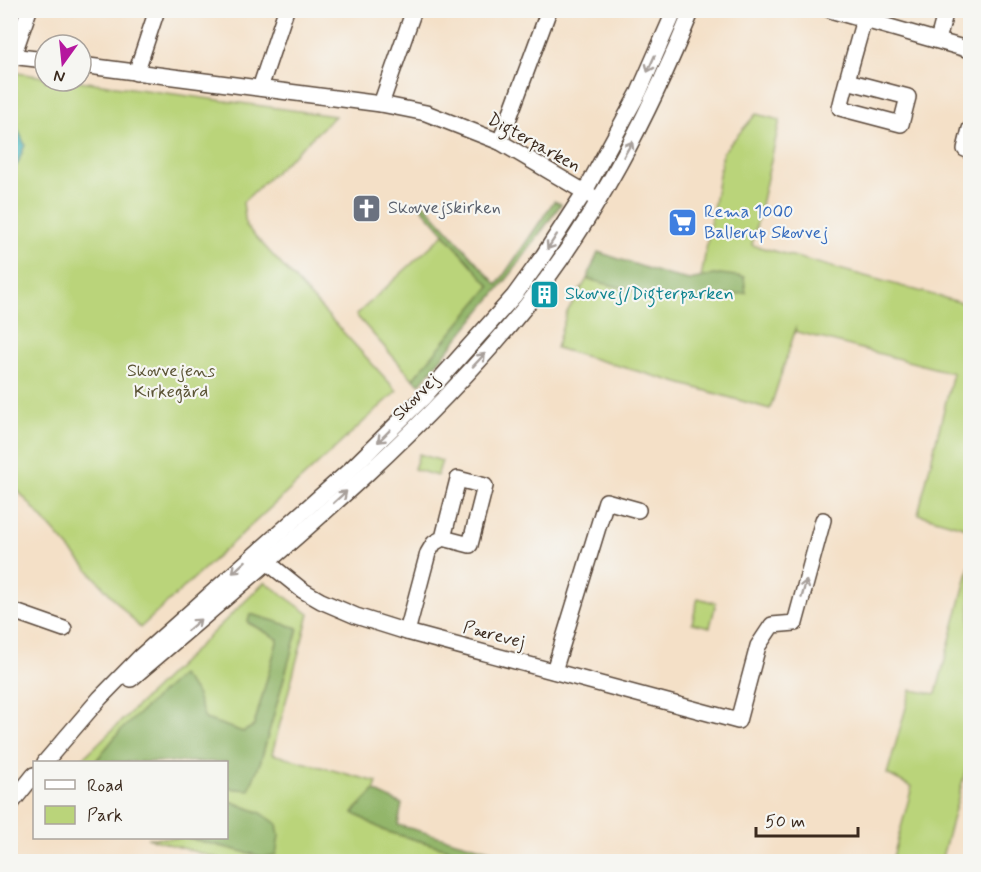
<svg xmlns="http://www.w3.org/2000/svg" width="981" height="872" viewBox="0 0 981 872" font-family="Mynerve,sans-serif">
<style>
.green{fill:#bad47a;stroke:#7a7f4c;stroke-width:1.5}
.forest{fill:#93b66a;stroke:#677044;stroke-width:1.5}
.water{fill:#45b5bb;stroke:#40706c;stroke-width:1.5}
.lines{fill:none;stroke-linecap:round;stroke-linejoin:round}
.minor-casing{stroke:#574537;stroke-width:18}
.minor{stroke:#fff;stroke-width:15}
.oneway{stroke:#a79f9a}
.labels{text-anchor:middle;dominant-baseline:central;stroke-width:4.5;stroke-linejoin:round;paint-order:stroke}
.street-label{font-size:18px;fill:#3b2a1e;stroke:#f6f6f2}
.worship-label{font-size:18px;fill:#5b616d;stroke:#f6f6f2;text-anchor:start}
.shop-label{font-size:18px;fill:#366cbe;stroke:#f6f6f2;text-anchor:start}
.culture-label{font-size:18px;fill:#0d838f;stroke:#f6f6f2;text-anchor:start}
.park-label{font-size:18px;fill:#5b5435;stroke:#f6f6f2}
</style>
<rect width="100%" height="100%" fill="#f6f6f2"/>
<filter id="ink" filterUnits="userSpaceOnUse"><feTurbulence type="fractalNoise" baseFrequency=".0167" numOctaves="2"/><feDisplacementMap in="SourceGraphic" scale="12" xChannelSelector="R" yChannelSelector="G"/><feConvolveMatrix kernelMatrix="1 2 1 2 8 2 1 2 1" color-interpolation-filters="sRGB"/></filter>
<filter id="wash" filterUnits="userSpaceOnUse"><feTurbulence type="fractalNoise" baseFrequency=".008" numOctaves="4" result="noise"/><feDisplacementMap in="SourceGraphic" scale="24" xChannelSelector="R" yChannelSelector="G"/><feGaussianBlur stdDeviation="1.35" result="paint"/><feColorMatrix in="noise" values="0 0 0 0 0 0 0 0 0 0 0 0 0 0 0 0 0 1.4 0 .05"/><feComposite in="paint" operator="in"/></filter>
<g filter="url(#wash)">
<rect width="100%" height="100%" fill="#f4e0c7"/>
<g class="green">
<polygon points="10,72 45,77 45,81 79,81 335,116 243,202 246,226 397,391 140,628 11,483"/>
<polygon points="756,114 780,120 752,245 970,305 970,529 918,514 953,373 797,332 796,328 770,409 556,348 567,312 587,279 647,294 685,299 746,293 720,274 701,278 723,152"/>
<polygon points="444,234 491,286 413,379 356,315"/>
<polygon points="419,454 442,461 437,476 414,469"/>
<polygon points="970,564 970,754 941,861 892,861 912,787 887,774 911,690 936,694"/>
<polygon points="265,582 309,614 272,754 377,782 374,791 353,812 385,831 490,861 228,861 147,838 188,838 264,857 261,813 227,800 227,788 249,789 261,760 298,628 250,614 248,623 278,639 254,726 243,732 205,719 195,691 120,731 95,762 79,762"/>
<polygon points="698,598 716,603 710,627 692,623"/>
</g>
<g class="forest">
<polygon points="422,201 497,285 554,201 561,204 511,274 420,384 413,379 490,286 421,207"/>
<polygon points="598,252 667,275 689,280 720,274 744,277 746,293 685,299 647,294 587,279"/>
<polygon points="250,614 298,628 261,760 249,790 227,788 226,762 95,762 120,731 181,675 195,691 205,719 243,732 254,726 278,639 248,622"/>
<polygon points="374,791 402,804 398,825 510,856 508,861 490,861 385,831 353,813"/>
<polygon points="227,800 261,813 277,824 279,835 276,855 264,857 188,838 226,838"/>
</g>
<polygon class="water" points="11,114 25,145 17,165 11,170"/>
</g>
<g filter="url(#ink)">
<g class="lines">
<defs>
<g id="minor">
<polyline points="830,10 970,50"/>
<polyline points="938,40 946,10"/>
<polyline points="10,56 45,60"/>
<polyline points="13,56 29,10"/>
<polyline points="81,65 381,104 426,113 500,142 593,197"/>
<polyline points="136,73 157,10"/>
<path d="M 847,81 L 908,97 L 901,124 L 840,108 C 847,78 856,49 864,19"/>
<polyline points="260,88 286,10"/>
<polyline points="381,104 414,10"/>
<polyline points="970,129 965,149 970,151"/>
<polyline points="500,142 549,10"/>
<polyline points="261,555 267,562 302,590 321,601 356,616 407,632 738,721 758,646 772,625 795,623 823,520"/>
<polyline points="10,610 64,629"/>
<polyline points="407,632 428,553 434,543 443,538 458,479 485,486 470,545 443,538"/>
<polyline points="554,671 606,501 638,510"/>
<path d="M 131,679 C 267,562 413,446 526,306 C 597,217 649,115 692,10"/>
<polyline points="45,762 100,698 141,656 351,469 423,398 514,296 543,256 584,193 639,92 675,10"/>
<polyline points="10,805 34,775"/>
</g>
</defs>
<use href="#minor" class="minor-casing"/>
<use href="#minor" class="minor"/>
</g>
<defs><path id="oneway-shaft" d="M-6 0H5M1.5-3L5.5 0L1.5 3" fill="none" stroke-width="1.6" stroke-linecap="round" stroke-linejoin="round" transform="scale(1.5)"/></defs>
<g class="oneway">
<use href="#oneway-shaft" transform="translate(651 64) rotate(114)"/>
<use href="#oneway-shaft" transform="translate(628 149) rotate(-60)"/>
<use href="#oneway-shaft" transform="translate(552 242) rotate(123)"/>
<use href="#oneway-shaft" transform="translate(479 360) rotate(-47)"/>
<use href="#oneway-shaft" transform="translate(384 436) rotate(135)"/>
<use href="#oneway-shaft" transform="translate(340 497) rotate(-42)"/>
<use href="#oneway-shaft" transform="translate(239 567) rotate(138)"/>
<use href="#oneway-shaft" transform="translate(804 589) rotate(-74)"/>
<use href="#oneway-shaft" transform="translate(194 625) rotate(-41)"/>
</g>
</g>
<defs>
<symbol id="church-square" viewBox="-11 -11 22 22"><rect x="-9" y="-9" width="18" height="18" rx="4" fill="#6b7280" stroke="#f6f6f2"/><path d="M-1.2-6h2.4v3.5h3.3v2.4h-3.3V6h-2.4V-.1h-3.3v-2.4h3.3Z" fill="#fff"/></symbol>
<symbol id="supermarket-square" viewBox="-11 -11 22 22"><rect x="-9" y="-9" width="18" height="18" rx="4" fill="#3f7fe0" stroke="#f6f6f2"/><path d="M-6-5.5h2.5l.6 2H6L4.5 2H-2.5L-4.4-4H-6ZM-1.5 3.2a1.3 1.3 0 1 0 .1 0ZM3 3.2a1.3 1.3 0 1 0 .1 0Z" fill="#fff"/></symbol>
<symbol id="building-square" viewBox="-11 -11 22 22"><rect x="-9" y="-9" width="18" height="18" rx="4" fill="#0f9aa8" stroke="#f6f6f2"/><path d="M-4-6H4V6H1V3H-1V6H-4ZM-2.5-4.3h1.7v1.8h-1.7ZM.8-4.3h1.7v1.8H.8ZM-2.5-1h1.7V.8h-1.7ZM.8-1h1.7V.8H.8Z" fill="#fff"/></symbol>
</defs>
<g fill-rule="evenodd">
<use href="#church-square" x="350" y="192" width="33" height="33"/>
<use href="#supermarket-square" x="666" y="206" width="33" height="33"/>
<use href="#building-square" x="528" y="278" width="33" height="33"/>
</g>
<g class="labels">
<g class="street-label">
<text transform="translate(534 143) rotate(29)">Digterparken</text>
<text transform="translate(416 397) rotate(-46)">Skovvej</text>
<text transform="translate(494 635) rotate(15)">Pærevej</text>
</g>
<g class="worship-label">
<text x="388" y="208">Skovvejskirken</text>
</g>
<g class="shop-label">
<text x="704" y="212">Rema 1000<tspan x="704" dy="21">Ballerup Skovvej</tspan></text>
</g>
<g class="culture-label">
<text x="565" y="294">Skovvej/Digterparken</text>
</g>
<g class="park-label">
<text x="171" y="371">Skovvejens<tspan x="171" dy="21">Kirkegård</tspan></text>
</g>
</g>
<rect width="981" height="872" fill="none" stroke="#f6f6f2" stroke-width="36"/>
<rect x="33" y="761" width="195" height="78" fill="#f6f6f2" stroke="#aba49d" stroke-width="1.5"/>
<rect x="45" y="780" width="30" height="9" fill="#ffffff" stroke="#aba49d" stroke-width="1.5"/>
<text x="87" y="791" font-size="18" fill="#3b2a1e">Road</text>
<rect x="45" y="806" width="30" height="18" fill="#bad47a" stroke="#aba49d" stroke-width="1.5"/>
<text x="87" y="821" font-size="18" fill="#3b2a1e">Park</text>
<g transform="translate(63 63) rotate(195)"><circle r="28" fill="#f6f6f2" stroke="#aba49d" stroke-width="1.5"/>
<path d="M0-4.5L10 22L0 15L-10 22Z" fill="#b5179e"/>
<text y="-9" font-size="16" font-weight="bold" text-anchor="middle" fill="#3b2a1e">N</text>
</g>
<path d="M756 827v9h102v-9" fill="none" stroke="#3b2a1e" stroke-width="3"/>
<text x="765" y="827" font-size="18" fill="#3b2a1e" stroke="#f6f6f2" stroke-width="4.5" paint-order="stroke">50 m</text>
</svg>
